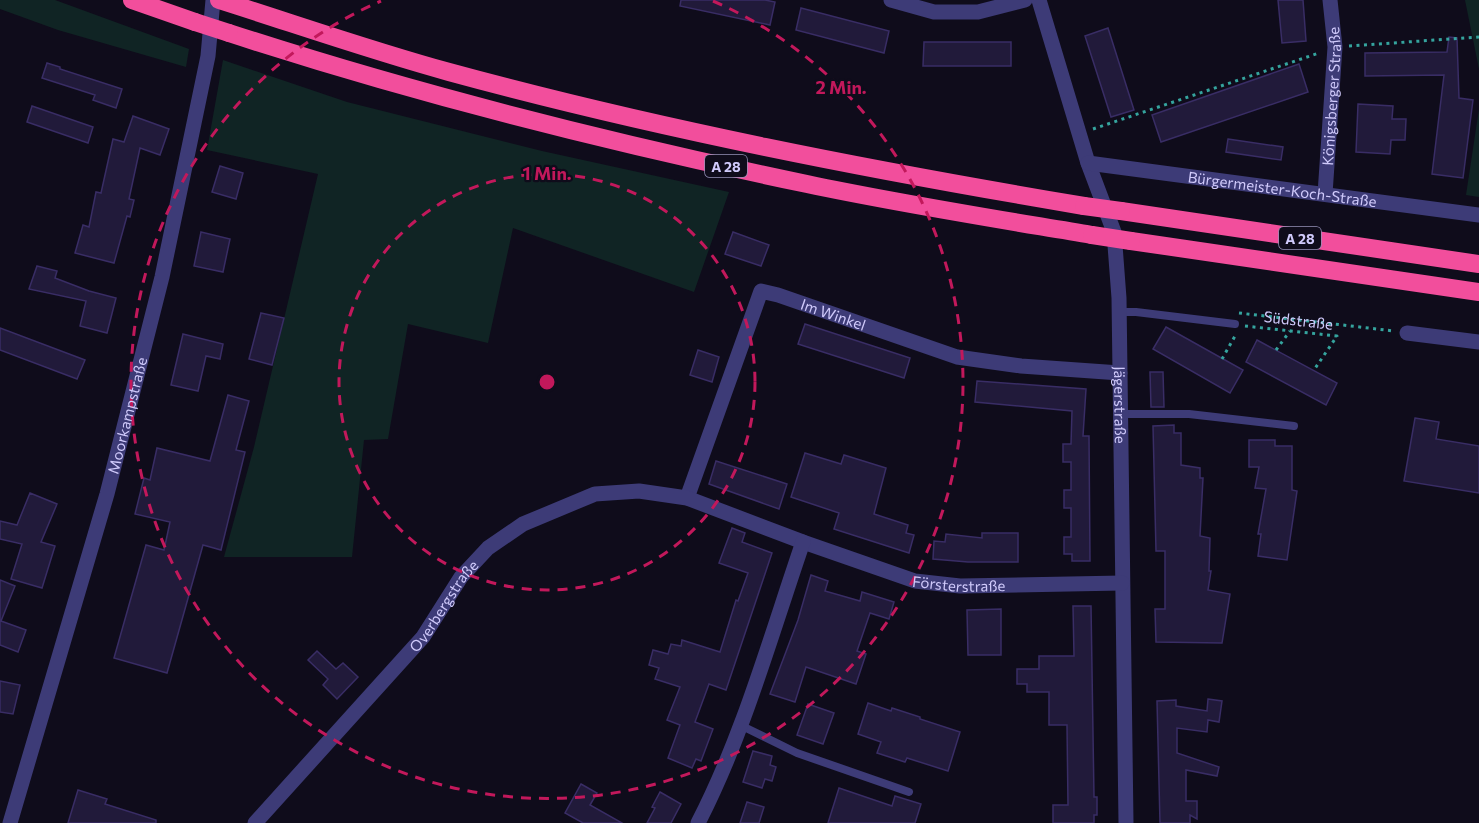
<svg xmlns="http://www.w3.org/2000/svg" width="1479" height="823" viewBox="0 0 1479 823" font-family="Commissioner,sans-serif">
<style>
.green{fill:#102424}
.building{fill:#211a3a;stroke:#392d65;stroke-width:1.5}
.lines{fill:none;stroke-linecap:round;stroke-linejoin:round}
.path{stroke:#35a49e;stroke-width:3;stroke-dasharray:3 4.5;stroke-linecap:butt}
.lane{stroke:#3d3b77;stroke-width:8}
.street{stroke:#3d3b77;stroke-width:15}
.highway{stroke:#f24e9c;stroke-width:18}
.highway-bridge{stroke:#f24e9c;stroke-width:18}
.ring{fill:none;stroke:#c2185b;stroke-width:3;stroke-dasharray:10 8}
.labels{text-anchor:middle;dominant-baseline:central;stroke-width:4.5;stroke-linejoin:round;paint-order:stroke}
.shield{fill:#0f0c1b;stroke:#9691b8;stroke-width:1.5}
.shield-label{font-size:14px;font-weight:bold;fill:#d0cafb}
.street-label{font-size:15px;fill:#d0cafb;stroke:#0f0c1b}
.centre{fill:#c2185b;stroke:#0f0c1b;stroke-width:3}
.ring-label{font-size:18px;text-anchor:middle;font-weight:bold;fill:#c2185b;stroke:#0f0c1b;stroke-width:4.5;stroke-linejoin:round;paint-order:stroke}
</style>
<rect width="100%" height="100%" fill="#0f0c1b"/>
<g class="green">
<polygon points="0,0 55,0 189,49 186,67 58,30 0,9"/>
<polygon points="1465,0 1479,0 1479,69"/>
<polygon points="223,60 347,102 542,151 729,192 694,292 513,228 488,343 408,324 388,439 364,440 352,557 224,557 254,447 318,174 207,150"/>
<polygon points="1479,109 1479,197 1466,195"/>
</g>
<g class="building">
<polygon points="681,0 765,0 775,2 770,25 680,6"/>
<polygon points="1278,0 1303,0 1306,41 1282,43"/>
<polygon points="801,8 889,31 884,53 796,30"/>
<polygon points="1108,28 1134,110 1111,117 1085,36"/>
<polygon points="1449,37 1457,38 1459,98 1473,100 1463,178 1432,174 1444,75 1365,76 1365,53 1447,52"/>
<polygon points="924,42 1011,42 1011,66 923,66"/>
<polygon points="47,63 60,67 60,69 122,89 116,108 93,100 95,95 42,78"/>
<polygon points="1299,64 1308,92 1161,142 1152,115"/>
<polygon points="1358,104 1393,106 1392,119 1406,119 1405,140 1391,140 1390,154 1356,152"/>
<polygon points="32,106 93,127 88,143 27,122"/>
<polygon points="133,116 169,129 160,155 140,148 129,199 134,200 130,217 127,216 114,263 75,253 83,225 89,227 96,192 101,193 113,139 124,142"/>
<polygon points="1228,139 1283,147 1281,160 1226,152"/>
<polygon points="220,166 243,173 236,199 212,192"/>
<polygon points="201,232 230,239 223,272 194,266"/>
<polygon points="733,232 769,245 761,266 725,254"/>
<polygon points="37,266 57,271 55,278 89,291 116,298 107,333 80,326 86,301 29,289"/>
<polygon points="261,313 284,318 272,365 249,359"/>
<polygon points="805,324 910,358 904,378 798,344"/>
<polygon points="1166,327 1243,370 1230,393 1153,349"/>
<polygon points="0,328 85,360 77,379 0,350"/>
<polygon points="183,334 223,344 220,359 206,356 198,391 171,385"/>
<polygon points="1257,340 1337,383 1326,405 1246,362"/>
<polygon points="698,350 719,357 712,382 690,375"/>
<polygon points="1150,372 1163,372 1164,407 1151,407"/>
<polygon points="977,381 1086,389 1083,436 1089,436 1090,561 1072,561 1072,554 1064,554 1064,537 1071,537 1071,508 1064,508 1064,490 1071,490 1071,462 1063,462 1063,444 1071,444 1072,411 975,402"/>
<polygon points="228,395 249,401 236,450 245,452 221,550 203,545 167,673 114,658 146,545 164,550 170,522 135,514 144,478 150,480 157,448 210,461"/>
<polygon points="1415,418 1439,422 1436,439 1479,446 1479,493 1404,481"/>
<polygon points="1174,425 1174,433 1181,433 1181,465 1200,468 1200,478 1203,478 1200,536 1210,538 1209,571 1211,571 1208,590 1230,594 1222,643 1156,642 1155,609 1165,609 1165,551 1156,551 1153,426"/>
<polygon points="1249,440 1275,440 1275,446 1292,446 1292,490 1297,491 1287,560 1258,556 1261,534 1258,534 1266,489 1255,488 1259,467 1249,467"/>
<polygon points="805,453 841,464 844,455 886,468 874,514 908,525 906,533 914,535 909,553 834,529 839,513 791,497"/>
<polygon points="716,461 787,484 779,509 709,484"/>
<polygon points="30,493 57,504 41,542 55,546 42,588 11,579 22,544 0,539 0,521 17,525"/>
<polygon points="732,528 745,533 742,542 772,553 726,690 709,684 695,722 713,729 701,761 696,759 692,768 668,758 680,725 667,720 680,687 655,679 659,668 649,665 653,650 668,654 671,644 681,646 682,640 720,652 736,600 738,601 748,573 719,563"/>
<polygon points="982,533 1018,533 1018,562 968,562 933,559 934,541 945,542 946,534 982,538"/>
<polygon points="811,575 828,581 825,591 860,601 862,592 894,602 889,619 870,613 857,651 866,654 856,684 806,667 795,702 770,694 798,620"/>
<polygon points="0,580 15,586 1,621 26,630 18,652 0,645"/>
<polygon points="1073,606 1091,606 1094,797 1097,797 1097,815 1094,815 1094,823 1053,823 1053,805 1068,805 1067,725 1049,725 1049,692 1027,692 1027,684 1017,684 1017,669 1039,669 1039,656 1074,656"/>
<polygon points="1001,609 1001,655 968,655 967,610"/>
<polygon points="317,651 336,669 343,663 358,677 337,699 323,685 328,679 308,660"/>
<polygon points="0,681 20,685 13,714 0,712"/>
<polygon points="1208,699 1222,701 1219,722 1208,720 1207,732 1177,728 1177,753 1219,767 1217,776 1186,770 1186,801 1197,801 1197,819 1190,815 1190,823 1160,823 1157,701 1176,700 1176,706 1207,711"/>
<polygon points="868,703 891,711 892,708 920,717 920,719 960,732 948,771 907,758 905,762 877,753 881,742 858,734"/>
<polygon points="808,704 834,713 823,744 797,735"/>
<polygon points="753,751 772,756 770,765 776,767 772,781 765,779 762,788 743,782"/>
<polygon points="581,784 597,793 590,805 622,823 583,823 565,813"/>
<polygon points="839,788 892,806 895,796 921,804 915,823 828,823"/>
<polygon points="78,790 107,799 105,804 156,820 156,823 68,823"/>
<polygon points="660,792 681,804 671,823 647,823 655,808 652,807"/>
<polygon points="747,802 764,807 759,823 740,823"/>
</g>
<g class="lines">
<g class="path">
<polyline points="1349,46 1479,37"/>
<polyline points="1093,129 1319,53"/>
<path id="s1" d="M 1239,313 L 1394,331"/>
<polyline points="1245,326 1337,336 1314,370"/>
<polyline points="1276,350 1290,331"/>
<polyline points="1222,359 1235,336"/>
</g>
<g class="lane">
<polyline points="1119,312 1136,312 1235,324"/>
<polyline points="1121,414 1189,414 1294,426"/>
<polyline points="740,725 797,753 909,792"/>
</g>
<g class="street">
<polyline points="891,0 934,12 978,12 1025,0"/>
<path id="s2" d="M 1039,0 L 1088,163 L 1114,232 L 1119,298 L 1126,823"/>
<path id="s3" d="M 1088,163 L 1479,215"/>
<path id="s4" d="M 1325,194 L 1335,47 L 1330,0"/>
<polyline points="1407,333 1479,342"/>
<path id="s5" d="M 687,498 L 761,291 L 778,295 L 957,357 L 1021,366 L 1120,373"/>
<path id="s6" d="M 10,823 L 107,494 L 162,277 L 208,56 L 213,0"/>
<path id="s7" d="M 255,823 L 423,637 L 461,577 L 488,548 L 523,524 L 595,494 L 639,491 L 687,498 L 803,542 L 915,581 L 960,586 L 1122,583"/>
<path d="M 698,823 C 743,736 771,635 803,542"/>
</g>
<g class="highway">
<polyline points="132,0 195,22"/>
<path d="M 219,0 C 295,24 372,51 449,72 C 658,129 870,170 1084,206"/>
<path d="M 229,33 C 419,95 611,143 807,184 C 901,204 997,219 1092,235"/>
<polyline points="1121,211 1479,264"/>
<polyline points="1131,241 1479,292"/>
</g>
<g class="highway-bridge">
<polyline points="195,22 229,33"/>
<polyline points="1084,206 1121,211"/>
<polyline points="1092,235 1131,241"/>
</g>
</g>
<g class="ring">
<circle cx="547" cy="382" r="208"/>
<path d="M713 1A416 416 0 1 1 381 1"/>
</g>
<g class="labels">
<g class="shield">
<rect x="705" y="155" width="42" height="22" rx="4.5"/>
<rect x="1279" y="227" width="42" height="22" rx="4.5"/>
</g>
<g class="shield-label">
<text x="726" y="166">A 28</text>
<text x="1300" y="238">A 28</text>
</g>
<g class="street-label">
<text stroke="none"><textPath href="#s4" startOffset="98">Königsberger Straße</textPath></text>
<text stroke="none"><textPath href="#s3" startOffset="196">Bürgermeister-Koch-Straße</textPath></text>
<text stroke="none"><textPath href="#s5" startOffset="296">Im Winkel</textPath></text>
<text stroke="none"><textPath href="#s1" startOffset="60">Südstraße</textPath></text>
<text stroke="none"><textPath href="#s2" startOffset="417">Jägerstraße</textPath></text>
<text stroke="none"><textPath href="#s6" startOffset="424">Moorkampstraße</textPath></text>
<text stroke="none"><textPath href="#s7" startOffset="861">Försterstraße</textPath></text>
<text stroke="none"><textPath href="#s7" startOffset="288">Overbergstraße</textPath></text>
</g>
</g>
<circle cx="547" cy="382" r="9" class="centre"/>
<g class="ring-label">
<text x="841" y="94">2 Min.</text>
<text x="547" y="180">1 Min.</text>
</g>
</svg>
